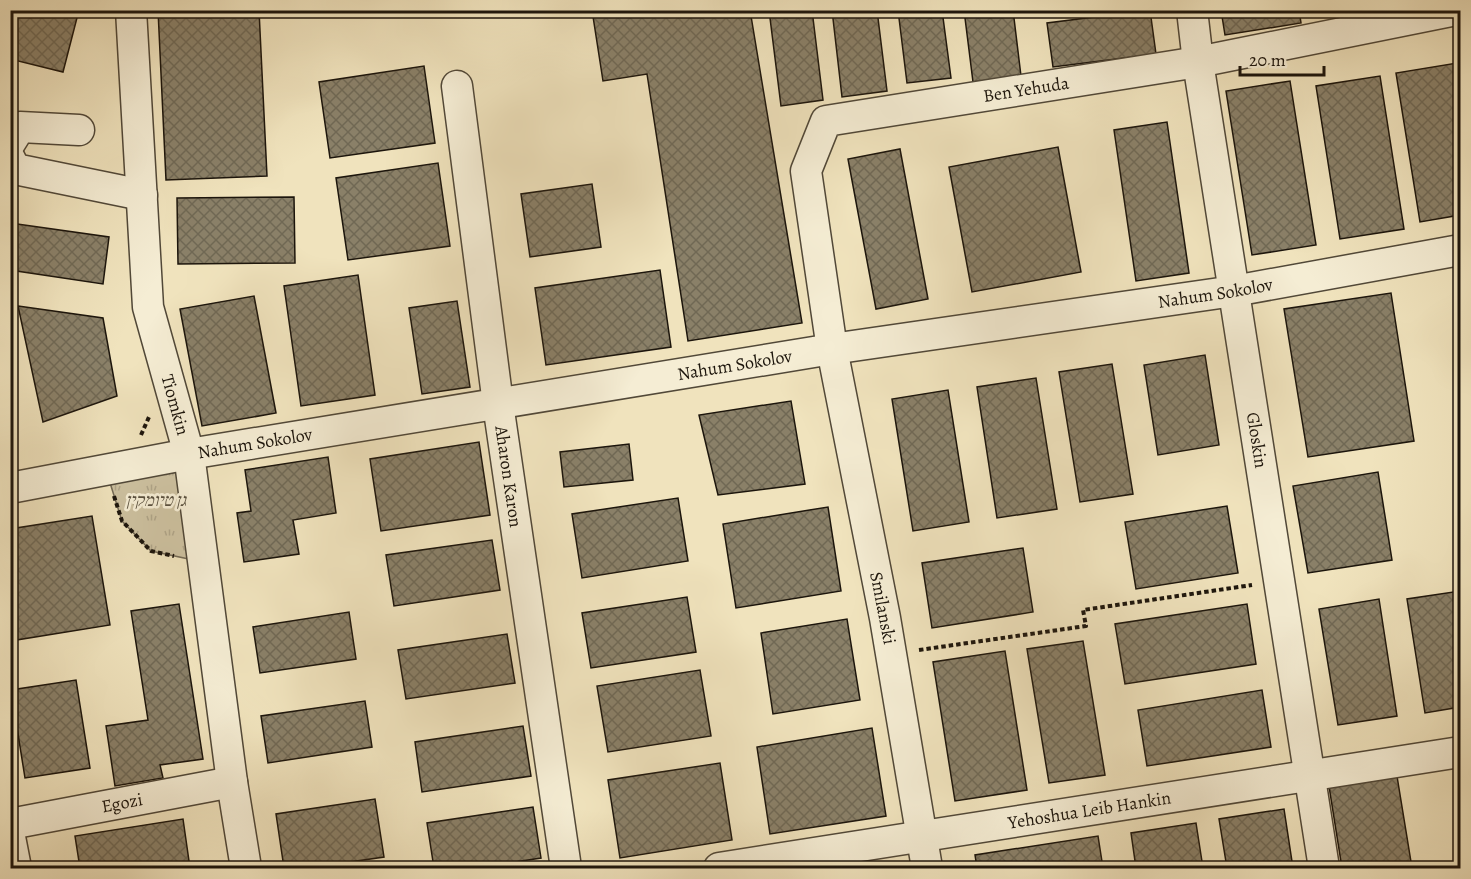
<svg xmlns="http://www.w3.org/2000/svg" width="1471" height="879" viewBox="0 0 1471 879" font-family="Alegreya,'Frank Ruhl Libre',serif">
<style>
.grass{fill:url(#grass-tufts);stroke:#746a56;stroke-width:1.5}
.building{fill:url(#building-cross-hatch);stroke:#1c150c;stroke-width:1.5}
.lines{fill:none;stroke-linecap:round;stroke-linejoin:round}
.minor-casing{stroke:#514838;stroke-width:33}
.path{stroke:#1c150c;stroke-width:4;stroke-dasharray:4.5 3;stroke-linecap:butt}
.minor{stroke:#f5edd4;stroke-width:30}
.labels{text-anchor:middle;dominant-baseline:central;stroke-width:5;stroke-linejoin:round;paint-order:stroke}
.street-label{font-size:18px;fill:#1c150c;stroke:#f5edd4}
.park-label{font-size:18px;font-style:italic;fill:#5a513f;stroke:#f5edd4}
</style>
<defs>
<pattern id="grass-tufts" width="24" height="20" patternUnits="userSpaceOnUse" patternTransform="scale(1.5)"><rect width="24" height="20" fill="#ccc09f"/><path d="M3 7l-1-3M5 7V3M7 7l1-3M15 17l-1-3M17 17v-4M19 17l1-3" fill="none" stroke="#afa488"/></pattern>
<pattern id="building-cross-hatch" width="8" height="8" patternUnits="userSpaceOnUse" patternTransform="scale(1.5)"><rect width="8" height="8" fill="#8a8068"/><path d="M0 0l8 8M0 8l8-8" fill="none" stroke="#706854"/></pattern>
</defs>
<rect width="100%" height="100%" fill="#f0e3bd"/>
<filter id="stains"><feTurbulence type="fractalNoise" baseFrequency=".00333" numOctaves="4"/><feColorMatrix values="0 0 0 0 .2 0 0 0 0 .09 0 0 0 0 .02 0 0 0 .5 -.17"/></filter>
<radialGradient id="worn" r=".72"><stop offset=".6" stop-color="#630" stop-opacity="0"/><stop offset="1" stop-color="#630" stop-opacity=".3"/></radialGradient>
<polygon class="grass" points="189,454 203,562 151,551 122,521 106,470"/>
<g class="building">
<polygon points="10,10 79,10 63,72 10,59"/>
<polygon points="158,10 259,10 267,176 166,180"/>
<polygon points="592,10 750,10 802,323 688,341 647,74 603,81"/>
<polygon points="769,10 812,10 823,100 781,106"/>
<polygon points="832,10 877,10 887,91 842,97"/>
<polygon points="898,10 942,10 951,78 907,83"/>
<polygon points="964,10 1013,10 1021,76 973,82"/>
<polygon points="1150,10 1156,54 1053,67 1047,23"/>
<polygon points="1221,10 1299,10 1301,23 1225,35"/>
<polygon points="1457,63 1460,82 1460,215 1420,222 1396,73"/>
<polygon points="424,66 435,143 330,158 319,82"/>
<polygon points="1380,76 1404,229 1340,239 1316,86"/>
<polygon points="1290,81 1316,245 1252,255 1226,91"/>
<polygon points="1167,122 1189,273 1136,281 1114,130"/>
<polygon points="1058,147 1081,272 972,292 949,167"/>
<polygon points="900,149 928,299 876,309 848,159"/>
<polygon points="438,163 450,246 348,260 336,178"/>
<polygon points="592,184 601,247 530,257 521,194"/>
<polygon points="294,197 295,263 178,264 177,198"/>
<polygon points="10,223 109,237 103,284 10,270"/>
<polygon points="660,270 671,347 546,365 535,288"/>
<polygon points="358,275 375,395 301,406 284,286"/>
<polygon points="1391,293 1414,441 1308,457 1284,309"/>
<polygon points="254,296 276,413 202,426 180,309"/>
<polygon points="457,301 470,387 422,394 409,308"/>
<polygon points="18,306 103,318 117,396 43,422"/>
<polygon points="1205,355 1219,445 1158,455 1144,365"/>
<polygon points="1112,364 1133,494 1080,502 1059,372"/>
<polygon points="1036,378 1057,509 997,518 977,387"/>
<polygon points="948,390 969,522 913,531 892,399"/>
<polygon points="791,401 805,484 718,495 699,415"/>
<polygon points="479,442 490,515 381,531 370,459"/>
<polygon points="629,444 633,480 564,487 560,452"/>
<polygon points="328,457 336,513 293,520 299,554 244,562 237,513 251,511 245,470"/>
<polygon points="1378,472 1392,560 1308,573 1293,486"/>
<polygon points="678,498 688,561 582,578 572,514"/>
<polygon points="1227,506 1238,573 1136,589 1125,522"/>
<polygon points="828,507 841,591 736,608 723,524"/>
<polygon points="92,516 110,625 10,641 10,529"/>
<polygon points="492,540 500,590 394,606 386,555"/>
<polygon points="1023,548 1033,612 932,628 922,563"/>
<polygon points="1460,591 1460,707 1425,713 1407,599"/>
<polygon points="687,597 696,652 591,668 582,613"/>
<polygon points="1379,599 1397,716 1338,725 1319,609"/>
<polygon points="179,604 203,759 160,765 163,778 115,786 106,726 148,720 131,611"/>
<polygon points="1247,604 1256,664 1125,684 1115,624"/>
<polygon points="349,612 356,659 260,673 253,627"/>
<polygon points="847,619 860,700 773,714 761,633"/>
<polygon points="507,634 515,683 406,699 398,650"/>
<polygon points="1083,641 1105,775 1049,783 1027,649"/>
<polygon points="1005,651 1027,790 955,801 933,662"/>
<polygon points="700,670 711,736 608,752 597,686"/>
<polygon points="76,680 90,768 25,778 11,690"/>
<polygon points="1262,690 1271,747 1147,766 1138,710"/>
<polygon points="365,701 372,747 268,763 261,716"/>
<polygon points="523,726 531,776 422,792 415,742"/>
<polygon points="872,728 886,816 770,834 757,747"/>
<polygon points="720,763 732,840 620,858 608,780"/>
<polygon points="1396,770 1412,868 1342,868 1328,780"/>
<polygon points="375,799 384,857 308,868 284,868 276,814"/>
<polygon points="533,807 541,858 474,868 434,868 427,823"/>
<polygon points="1284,809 1293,868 1227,868 1219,819"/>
<polygon points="183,819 190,868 80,868 75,836"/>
<polygon points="1196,823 1203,868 1136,868 1131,833"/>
<polygon points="1098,836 1103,868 977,868 975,855"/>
</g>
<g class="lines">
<defs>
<g id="minor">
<path id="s1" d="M 131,10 L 148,307 L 189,454 L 232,782 L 246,868"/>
<path id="s2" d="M 1192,10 L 1198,62 L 1324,868"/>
<path id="s3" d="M 457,86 L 498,404 L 566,868"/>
<polyline points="10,143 20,127 79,130"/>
<polyline points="10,159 15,169 142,195"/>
<path id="s4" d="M 10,488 L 189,454 L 832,349 L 1234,291 L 1460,250"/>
<path id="s5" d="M 10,824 L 232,782"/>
<polyline points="10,837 16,868"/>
<path id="s6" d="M 719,868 L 1460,752"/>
<path id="s7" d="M 927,868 L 885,618 L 832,349 L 806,171 L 826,121 L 1198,62 L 1456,10"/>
</g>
</defs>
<use href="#minor" class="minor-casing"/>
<g class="path">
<polyline points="141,435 149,417"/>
<polyline points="114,496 122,521 151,551 174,556"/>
<polyline points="919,650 1086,626 1083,610 1252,585"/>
</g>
<use href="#minor" class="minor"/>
</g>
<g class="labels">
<g class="street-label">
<text stroke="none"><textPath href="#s7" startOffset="964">Ben Yehuda</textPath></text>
<text stroke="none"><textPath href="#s4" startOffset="1221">Nahum Sokolov</textPath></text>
<text stroke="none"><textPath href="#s4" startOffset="735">Nahum Sokolov</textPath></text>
<text stroke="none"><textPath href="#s1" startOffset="399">Tiomkin</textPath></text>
<text stroke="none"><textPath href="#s2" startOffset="435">Gloskin</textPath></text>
<text stroke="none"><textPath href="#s4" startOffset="249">Nahum Sokolov</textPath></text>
<text stroke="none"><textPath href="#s3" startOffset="394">Aharon Karon</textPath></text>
<text transform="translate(883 608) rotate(79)">Smilanski</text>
<text stroke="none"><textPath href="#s5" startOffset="114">Egozi</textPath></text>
<text stroke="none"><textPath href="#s6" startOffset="375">Yehoshua Leib Hankin</textPath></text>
</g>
<g class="park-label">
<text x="156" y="500">גן טיומקין</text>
</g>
</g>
<rect width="1471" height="879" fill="none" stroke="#f0e3bd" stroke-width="36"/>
<rect x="12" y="12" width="1447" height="855" fill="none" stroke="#1c150c" stroke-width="3"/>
<rect x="18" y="18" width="1435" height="843" fill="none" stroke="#1c150c" stroke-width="1.5"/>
<path d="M1240 66v9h84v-9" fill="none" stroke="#1c150c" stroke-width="3"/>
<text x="1249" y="66" font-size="18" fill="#1c150c" stroke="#f5edd4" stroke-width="4.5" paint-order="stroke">20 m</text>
<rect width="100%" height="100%" filter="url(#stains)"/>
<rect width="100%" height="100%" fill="url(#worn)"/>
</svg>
